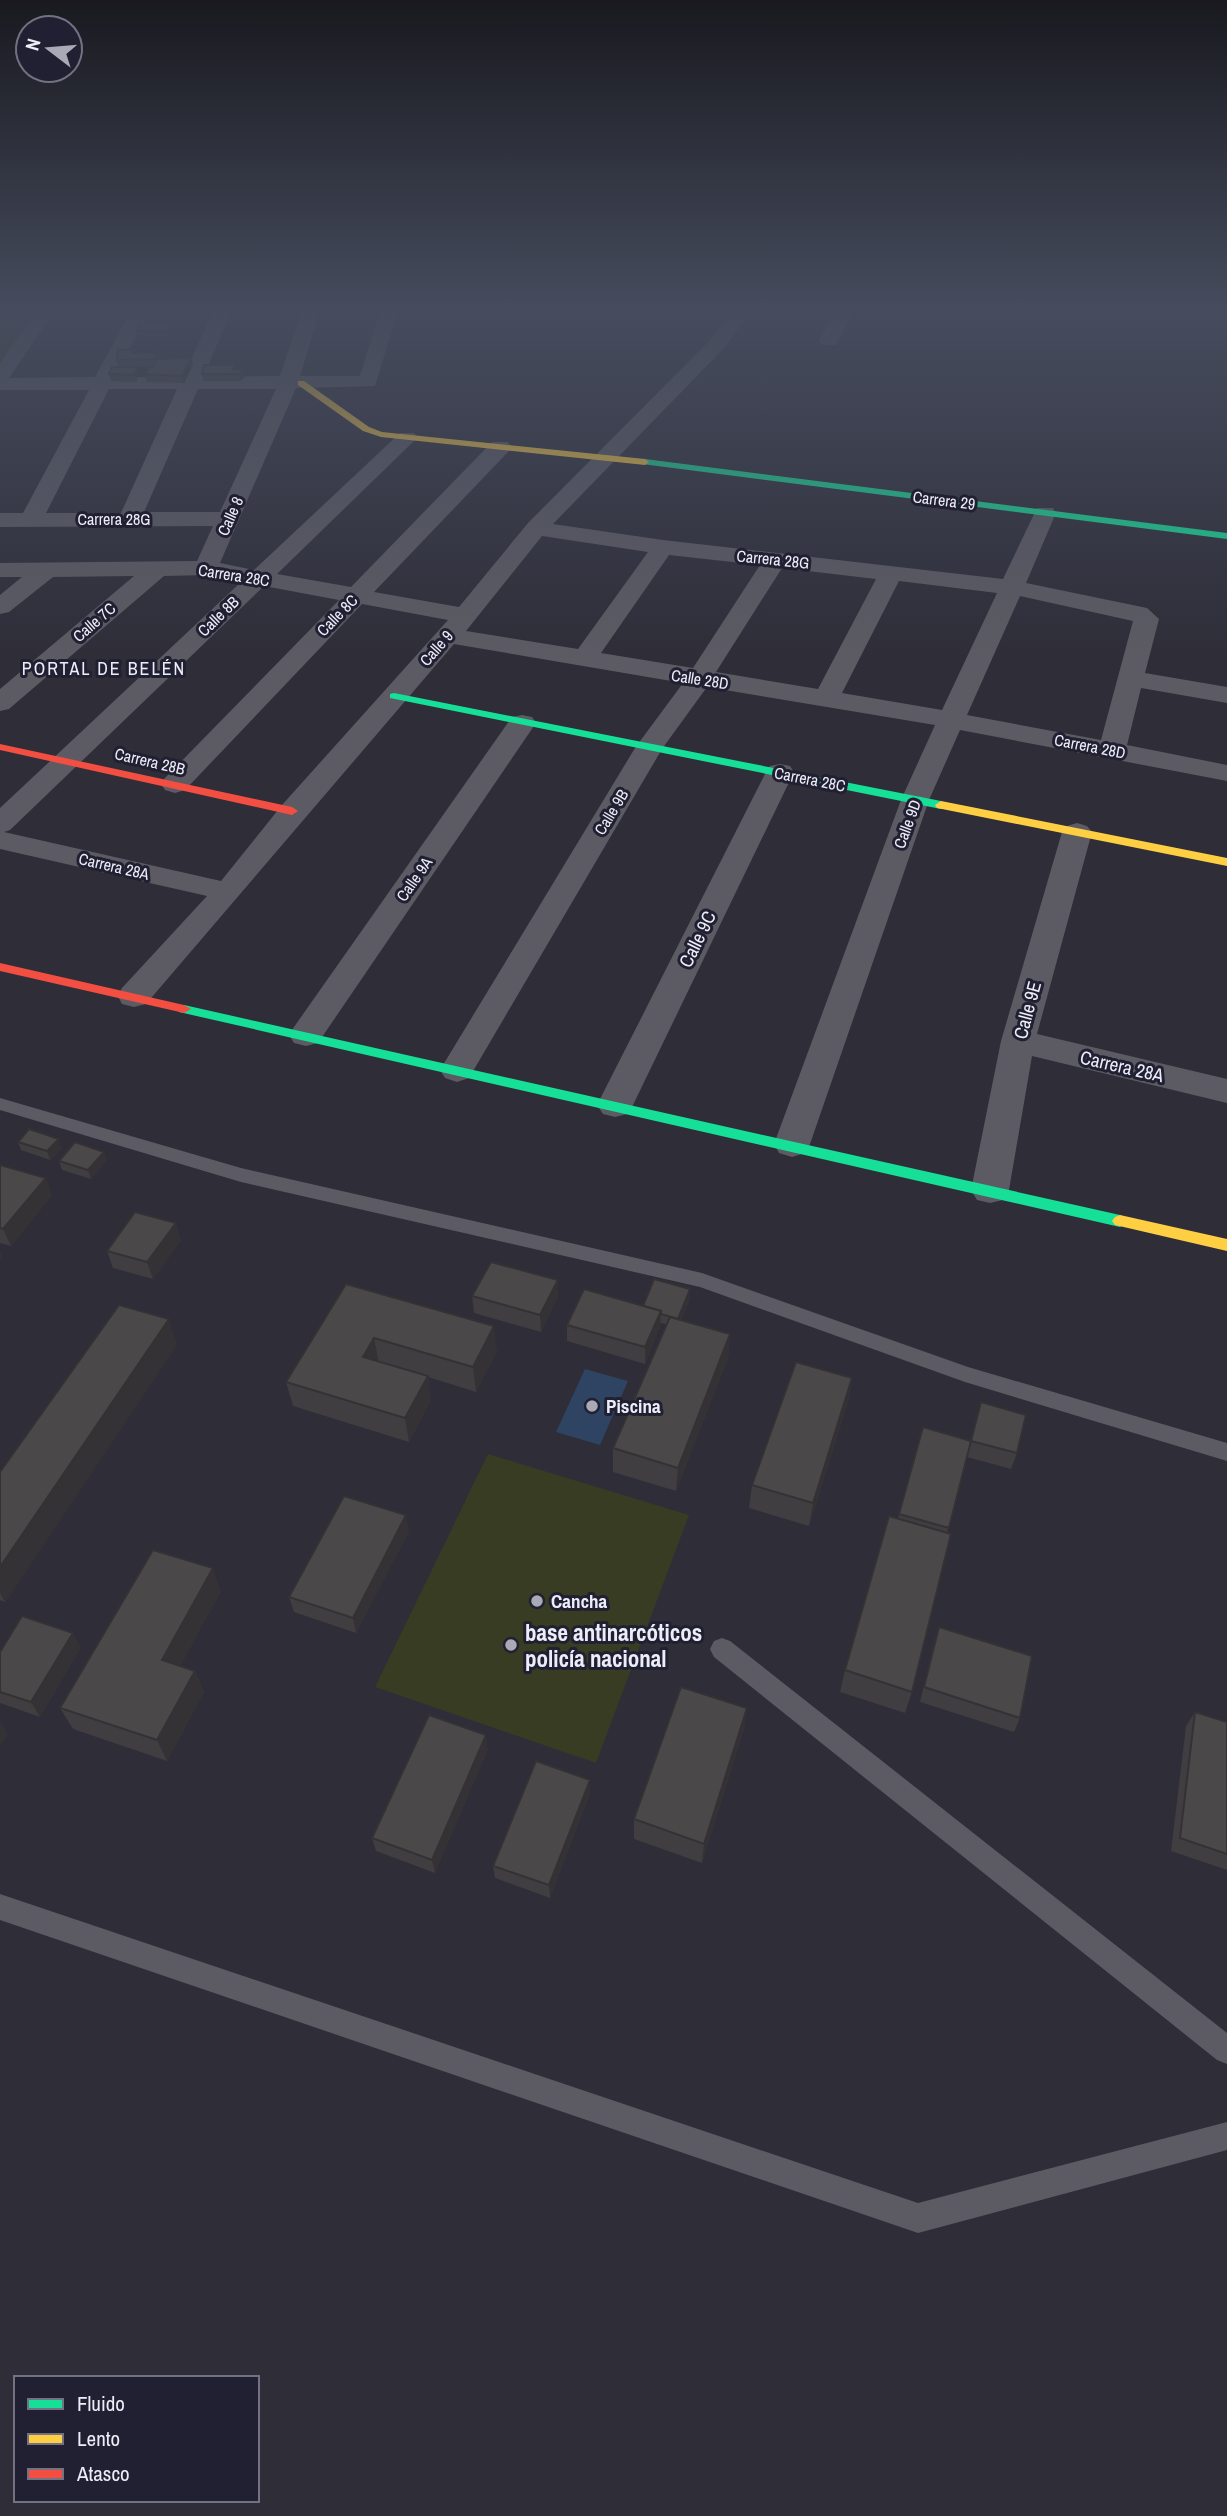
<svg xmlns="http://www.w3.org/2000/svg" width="1227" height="2516" viewBox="0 0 1227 2516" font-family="'Archivo Narrow',sans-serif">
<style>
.green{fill:#383c23}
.water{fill:#2e4462}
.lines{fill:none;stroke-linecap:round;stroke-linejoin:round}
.lane{fill:#5c5b63;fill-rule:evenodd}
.street{fill:#5c5b63;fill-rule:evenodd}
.fast{fill:#16e098;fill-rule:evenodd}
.slow{fill:#ffcf43;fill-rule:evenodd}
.jam{fill:#f24e42;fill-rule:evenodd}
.wall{fill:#403e40}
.shaded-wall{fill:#343234}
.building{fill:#4b484a;stroke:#343234;stroke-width:2}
.poi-dot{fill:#aaaab6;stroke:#212032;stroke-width:2.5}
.labels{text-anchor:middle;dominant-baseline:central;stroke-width:6;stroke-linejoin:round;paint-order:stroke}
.far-street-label{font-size:16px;fill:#ededfa;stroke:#212032}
.far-neighbourhood-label{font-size:18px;letter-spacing:2px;fill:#ededfa;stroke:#212032}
.street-label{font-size:19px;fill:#ededfa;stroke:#212032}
.poi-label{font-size:19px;font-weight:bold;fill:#ededfa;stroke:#212032;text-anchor:start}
.near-poi-label{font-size:23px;font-weight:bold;fill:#ededfa;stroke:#212032;text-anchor:start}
</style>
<rect width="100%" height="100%" fill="#2e2d38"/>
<g class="green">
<polygon points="0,307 45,307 0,367"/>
<polygon points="488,1454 689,1515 596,1763 375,1687"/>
</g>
<polygon class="water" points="585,1369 628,1381 600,1445 556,1432"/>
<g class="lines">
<g class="lane">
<polygon points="0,1098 241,1168 702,1273 968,1367 1227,1443 1227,1461 965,1382 700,1287 241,1182 0,1110"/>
<polygon points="722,1638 730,1641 1227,2033 1227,2064 1217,2060 714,1657 710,1649 714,1641"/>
<polygon points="0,1894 918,2203 1227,2122 1227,2150 918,2233 0,1920"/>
</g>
<g class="street">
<path d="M 39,307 L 57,307 L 9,378 L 95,377 L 133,307 L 151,307 L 115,377 L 183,377 L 215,307 L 233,307 L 203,377 L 280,376 L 303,307 L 321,307 L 300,376 L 360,376 L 381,307 L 399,307 L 375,386 L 296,388 L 220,563 L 254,570 L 400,433 L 414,433 L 418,437 L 414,441 L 277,574 L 351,587 L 492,442 L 508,442 L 511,447 L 508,452 L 374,592 L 459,607 L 528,523 L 712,338 L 735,307 L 753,307 L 726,346 L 553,524 L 663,540 L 1003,579 L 1037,508 L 1053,508 L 1056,513 L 1026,583 L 1147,608 L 1159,619 L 1145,673 L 1227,687 L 1227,703 L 1141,688 L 1127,745 L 1227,765 L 1227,781 L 960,730 L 929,800 L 810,1144 L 805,1153 L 792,1157 L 779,1153 L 774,1144 L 901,800 L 935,725 L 707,687 L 662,749 L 469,1078 L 457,1082 L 445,1078 L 440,1070 L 635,748 L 683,683 L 454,644 L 146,1004 L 134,1007 L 122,1004 L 118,996 L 122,988 L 207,896 L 0,849 L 0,808 L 241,582 L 206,575 L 164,576 L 9,709 L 0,711 L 0,689 L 134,576 L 53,577 L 9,612 L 0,614 L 0,595 L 22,577 L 0,577 L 0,563 L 197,561 L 213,526 L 0,527 L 0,513 L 23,513 L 89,390 L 0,390 L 0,363 ZM 109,389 L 177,389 L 121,513 L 46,513 ZM 198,389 L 276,389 L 220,512 L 144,512 ZM 542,536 L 648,552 L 578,649 L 466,631 ZM 669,555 L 760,565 L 693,668 L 601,653 ZM 782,568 L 876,579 L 818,689 L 716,672 ZM 899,581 L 997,593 L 942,710 L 842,693 ZM 264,586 L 339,600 L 165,778 L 161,784 L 165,790 L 175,793 L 185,790 L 362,604 L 448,620 L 282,805 L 221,881 L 4,832 L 10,830 ZM 1020,596 L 1133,621 L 1101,740 L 967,715 Z"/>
<polygon points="837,307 855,307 836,345 822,345 819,341"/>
<polygon points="522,715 532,717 536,723 318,1043 306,1046 294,1043 289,1035 294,1027 512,717"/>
<polygon points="780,764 790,766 794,772 633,1105 627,1114 615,1117 603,1114 597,1105 766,772 770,766"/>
<polygon points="1077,823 1087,826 1092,832 1037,1034 1227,1079 1227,1103 1032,1056 1009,1190 1003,1200 990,1203 977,1200 971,1190 1001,1041 1062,832 1067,826"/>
</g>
<g class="fast">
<polygon points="645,459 1227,533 1227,539 642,464 641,462"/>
<polygon points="394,693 941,801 947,805 941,809 390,698 390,694"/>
<polygon points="184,1005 1120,1215 1128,1221 1120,1227 179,1012 177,1009"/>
</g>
<g class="slow">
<polygon points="298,381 304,381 369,427 382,432 645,459 649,462 645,465 381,437 363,431 298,385"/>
<polygon points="941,801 1227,858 1227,866 937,808 935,805"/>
<polygon points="1120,1215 1227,1239 1227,1251 1115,1225 1112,1221 1115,1217"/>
</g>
<g class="jam">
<polygon points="0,744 292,807 298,811 292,815 0,750"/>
<polygon points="0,963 184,1005 191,1009 184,1013 0,971"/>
</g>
</g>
<g class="wall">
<polygon points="171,325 173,332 171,338 138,338 137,331"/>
<polygon points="157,352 158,359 193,365 184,383 147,382 145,374 153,367 118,367 117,360 133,353"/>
<polygon points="242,369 244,377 240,381 203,381 202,374"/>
<polygon points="109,374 138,375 136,382 111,381"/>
<polygon points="18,1142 62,1148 50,1160 21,1150"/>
<polygon points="104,1152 107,1160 91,1179 62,1170 59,1161"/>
<polygon points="0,1165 52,1195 11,1246 0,1243"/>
<polygon points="181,1240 153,1279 113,1268 107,1251"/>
<polygon points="346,1284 497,1351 476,1392 428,1377 431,1400 409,1442 293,1406 286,1382"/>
<polygon points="472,1296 558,1297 541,1332 474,1313"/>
<polygon points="690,1298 681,1320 730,1334 728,1358 676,1491 613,1472 613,1448 666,1324 660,1323 660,1327 645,1364 567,1341 567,1325 643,1306"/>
<polygon points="177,1344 5,1602 0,1600 0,1472"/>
<polygon points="852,1378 848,1402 809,1526 749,1508 752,1485"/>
<polygon points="981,1402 1017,1453 1011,1469 967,1457 947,1533 912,1692 905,1713 840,1692 845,1670 898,1518 923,1427 970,1441"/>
<polygon points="409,1531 356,1633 294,1612 289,1597"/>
<polygon points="221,1591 180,1666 195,1671 204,1692 167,1761 73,1729 60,1708"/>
<polygon points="939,1627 1020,1718 1014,1732 920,1702 934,1642"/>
<polygon points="81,1647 40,1717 0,1703 0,1652"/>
<polygon points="747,1708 744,1729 702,1863 634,1839 634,1819"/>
<polygon points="1195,1712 1227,1722 1227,1870 1171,1851 1186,1726"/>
<polygon points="488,1749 435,1873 376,1851 372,1838"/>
<polygon points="590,1780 590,1793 550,1898 495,1878 493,1866"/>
</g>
<g class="shaded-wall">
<polygon points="171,325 173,332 171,338 169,331"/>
<polygon points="191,358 193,365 184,383 182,376"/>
<polygon points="137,367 138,375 136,382 135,375"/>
<polygon points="242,369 244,377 240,381 239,374"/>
<polygon points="59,1139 62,1148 50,1160 47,1151"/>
<polygon points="104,1152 107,1160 91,1179 88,1170"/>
<polygon points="46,1178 52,1195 11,1246 3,1229"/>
<polygon points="176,1223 181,1240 153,1279 147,1262"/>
<polygon points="0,1251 3,1258 0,1262"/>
<polygon points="558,1280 558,1297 541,1332 540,1315"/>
<polygon points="690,1289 690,1298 678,1327 678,1319"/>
<polygon points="661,1311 660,1327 645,1364 645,1347"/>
<polygon points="169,1319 177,1344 5,1602 0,1593 0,1567"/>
<polygon points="494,1326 497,1351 476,1392 473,1367"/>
<polygon points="730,1334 728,1358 676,1491 678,1468"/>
<polygon points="374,1338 379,1363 363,1357"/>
<polygon points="428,1376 431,1400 409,1442 405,1418"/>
<polygon points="852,1378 848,1402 809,1526 813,1503"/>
<polygon points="406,1515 409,1531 356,1633 353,1618"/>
<polygon points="213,1568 221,1591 172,1681 162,1660"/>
<polygon points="73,1633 81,1647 40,1717 31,1702"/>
<polygon points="195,1671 204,1692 167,1761 157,1740"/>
<polygon points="747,1708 744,1729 702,1863 704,1844"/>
<polygon points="0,1721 8,1734 0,1746"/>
<polygon points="486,1735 488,1749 435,1873 432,1860"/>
<polygon points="590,1780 590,1793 550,1898 549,1885"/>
</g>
<g class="building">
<polygon points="139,324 171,325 169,331 137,331"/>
<polygon points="131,349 133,353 157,352 154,359 117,360 118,350"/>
<polygon points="191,358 182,376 145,374 149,367 153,367 156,359"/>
<polygon points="204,365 235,365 233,370 242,369 239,374 202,374"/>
<polygon points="112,367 137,367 135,375 109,374"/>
<polygon points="29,1129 59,1139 47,1151 18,1142"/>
<polygon points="75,1142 104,1152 88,1170 59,1161"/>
<polygon points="0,1165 46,1178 3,1229 0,1228"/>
<polygon points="135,1212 176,1223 147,1262 107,1251"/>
<polygon points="491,1262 558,1280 540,1315 472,1296"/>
<polygon points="654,1279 690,1289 678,1319 661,1314 661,1311 643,1306"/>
<polygon points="346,1284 494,1326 473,1367 374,1338 363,1357 428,1376 405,1418 286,1382"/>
<polygon points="584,1289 661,1311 645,1347 567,1325"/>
<polygon points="119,1305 169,1319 0,1567 0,1472"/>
<polygon points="670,1317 730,1334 678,1468 613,1448"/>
<polygon points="796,1362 852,1378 813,1503 752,1485"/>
<polygon points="981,1402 1026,1415 1017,1453 971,1441"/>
<polygon points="923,1427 971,1441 949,1528 899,1514"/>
<polygon points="344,1496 406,1515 353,1618 289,1597"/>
<polygon points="889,1516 951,1534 912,1692 845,1670"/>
<polygon points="153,1550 213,1568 162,1660 195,1671 157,1740 60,1708"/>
<polygon points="22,1616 73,1633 31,1702 0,1692 0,1652"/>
<polygon points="939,1627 1032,1656 1020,1718 924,1687"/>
<polygon points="681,1687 747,1708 704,1844 634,1819"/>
<polygon points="1195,1712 1227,1722 1227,1854 1180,1838"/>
<polygon points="429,1715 486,1735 432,1860 372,1838"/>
<polygon points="536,1761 590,1780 549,1885 493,1866"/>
</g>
<linearGradient id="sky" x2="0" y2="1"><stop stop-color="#19191f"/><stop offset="0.47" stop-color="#464c5e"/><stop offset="1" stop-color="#464c5e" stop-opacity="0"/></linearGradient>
<rect width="1227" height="659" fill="url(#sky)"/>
<g class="poi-dot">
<circle cx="592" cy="1406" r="7"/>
<circle cx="537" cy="1601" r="7"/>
<circle cx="511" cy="1645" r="7"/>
</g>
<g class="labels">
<g class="far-street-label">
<text transform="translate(944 500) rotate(7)">Carrera 29</text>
<text transform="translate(230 516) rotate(-66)">Calle 8</text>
<text x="114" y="519">Carrera 28G</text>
<text transform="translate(773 559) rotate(6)">Carrera 28G</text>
<text transform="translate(234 575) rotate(9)">Carrera 28C</text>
<text transform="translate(337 615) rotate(-46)">Calle 8C</text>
<text transform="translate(218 616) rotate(-44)">Calle 8B</text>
<text transform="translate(94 622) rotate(-41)">Calle 7C</text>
<text transform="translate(436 648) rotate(-49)">Calle 9</text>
<text transform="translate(700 679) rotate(9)">Calle 28D</text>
<text transform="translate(1090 746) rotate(11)">Carrera 28D</text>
<text transform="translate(150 761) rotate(13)">Carrera 28B</text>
<text transform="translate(810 779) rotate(11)">Carrera 28C</text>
<text transform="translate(611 812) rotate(-59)">Calle 9B</text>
<text transform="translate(907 824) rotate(-70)">Calle 9D</text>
<text transform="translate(114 866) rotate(13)">Carrera 28A</text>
<text transform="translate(414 879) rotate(-55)">Calle 9A</text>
</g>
<g class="far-neighbourhood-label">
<text x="104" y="668">PORTAL DE BELÉN</text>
</g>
<g class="street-label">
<text transform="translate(697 939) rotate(-64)">Calle 9C</text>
<text transform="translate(1027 1010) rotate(-75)">Calle 9E</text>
<text transform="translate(1122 1066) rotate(13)">Carrera 28A</text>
</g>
<g class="poi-label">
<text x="606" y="1406">Piscina</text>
<text x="551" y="1601">Cancha</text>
</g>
<g class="near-poi-label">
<text x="525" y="1632">base antinarcóticos<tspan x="525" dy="26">policía nacional</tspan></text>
</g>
</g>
<rect x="14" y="2376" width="245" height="126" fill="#212032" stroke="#737282" stroke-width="2"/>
<rect x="28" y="2399" width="35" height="10" fill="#16e098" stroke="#737282" stroke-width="2"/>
<text x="77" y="2411" font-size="21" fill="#ededfa">Fluido</text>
<rect x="28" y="2434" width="35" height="10" fill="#ffcf43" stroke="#737282" stroke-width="2"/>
<text x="77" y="2446" font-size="21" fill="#ededfa">Lento</text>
<rect x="28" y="2469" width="35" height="10" fill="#f24e42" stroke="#737282" stroke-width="2"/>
<text x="77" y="2481" font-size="21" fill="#ededfa">Atasco</text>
<g transform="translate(49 49) rotate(286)"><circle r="33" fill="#212032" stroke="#737282" stroke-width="2"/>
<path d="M0-5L12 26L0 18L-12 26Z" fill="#aaaab6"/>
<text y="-10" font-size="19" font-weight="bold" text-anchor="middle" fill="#ededfa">N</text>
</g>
</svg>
